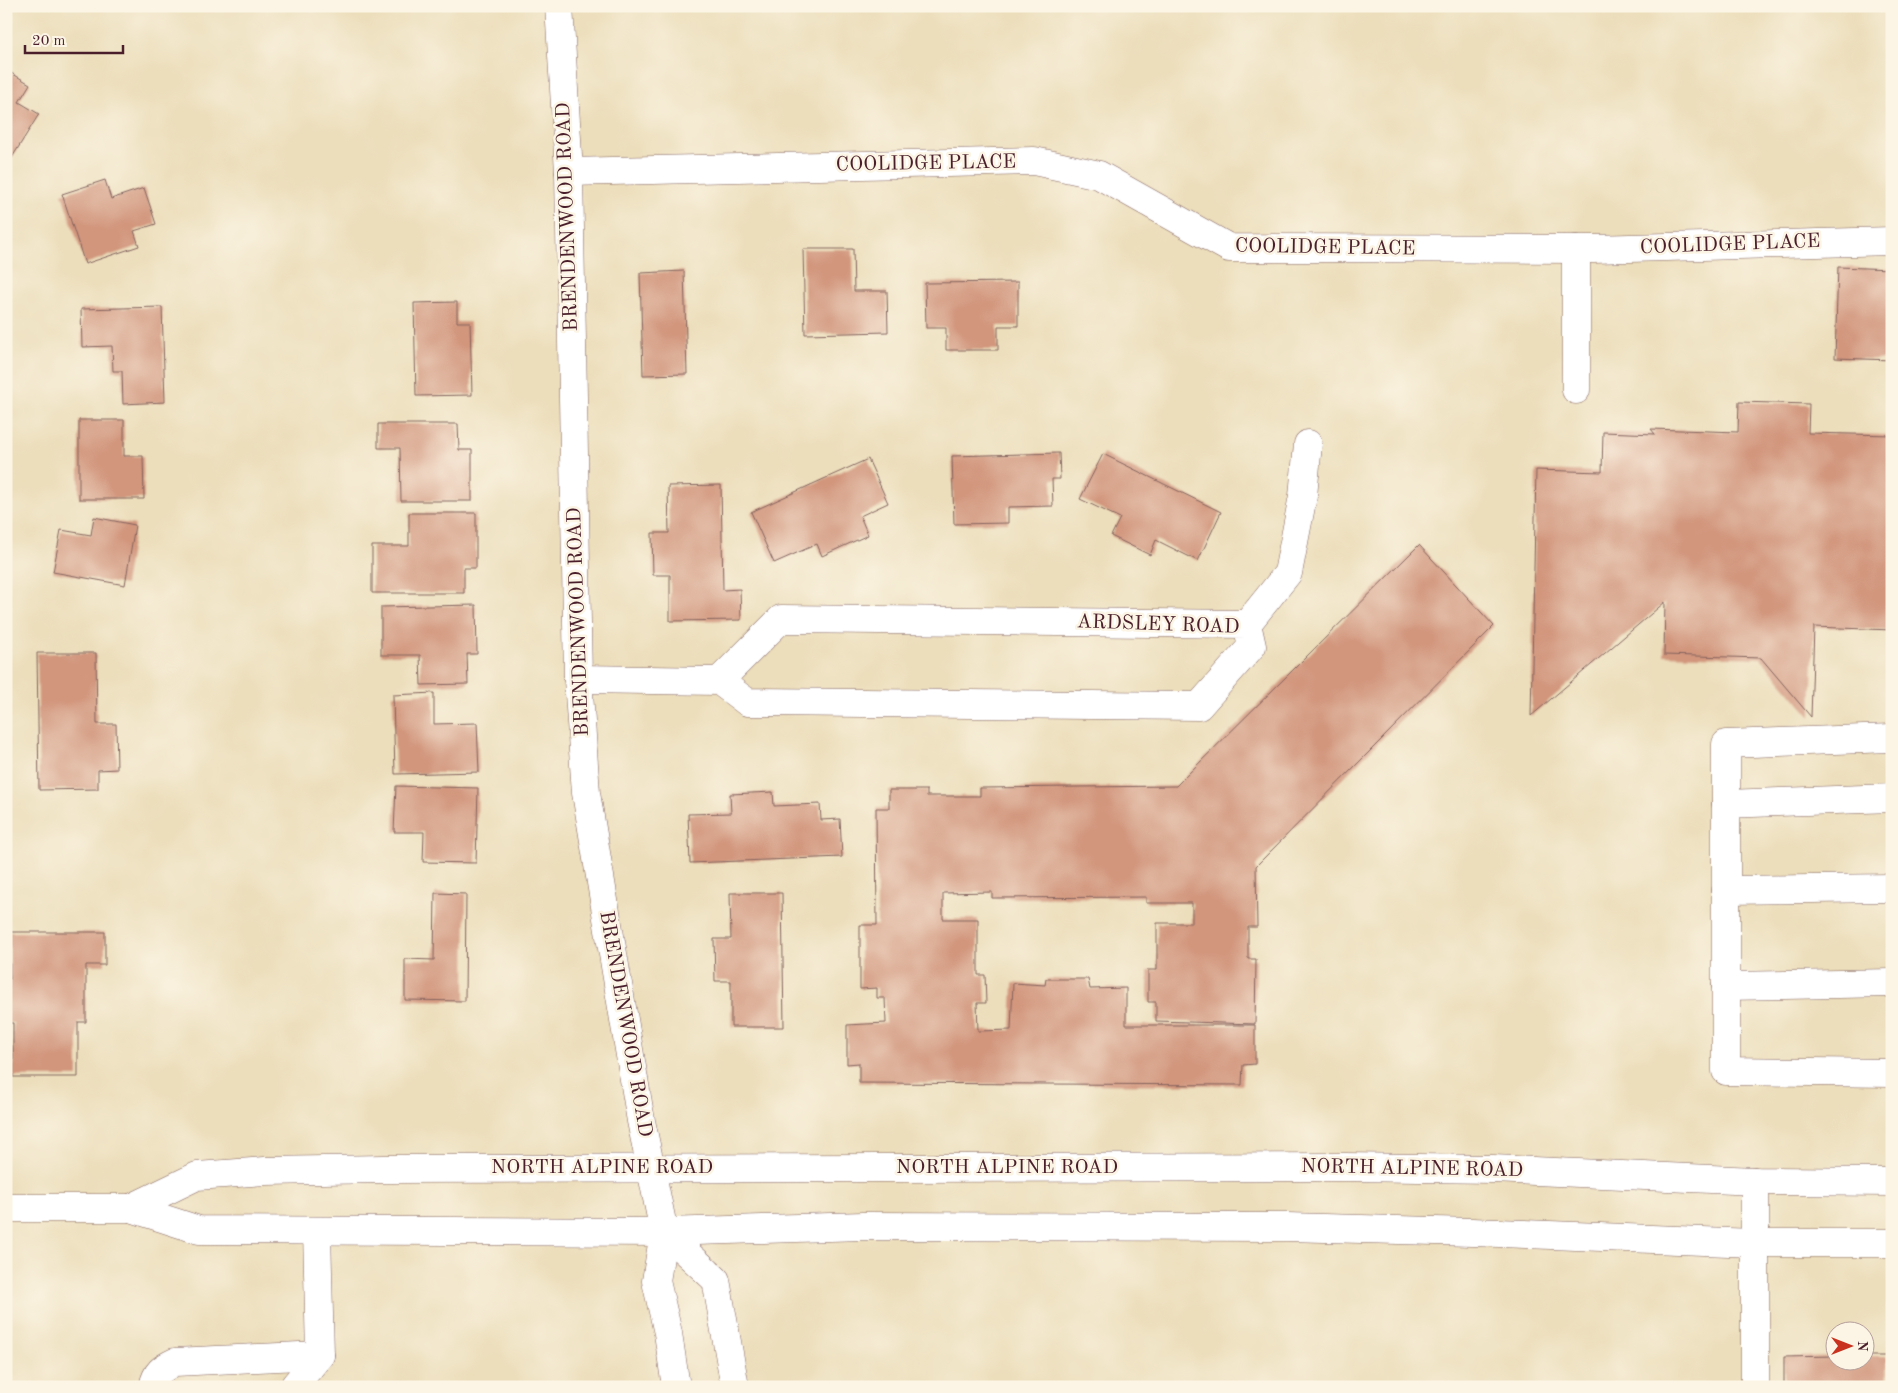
<svg xmlns="http://www.w3.org/2000/svg" width="1898" height="1393" viewBox="0 0 1898 1393" font-family="'Old Standard TT',serif">
<style>
.building{fill:#d2967d}
.lines{fill:none;stroke-linecap:round;stroke-linejoin:round}
.minor-casing{stroke:#83625d;stroke-width:29}
.major-casing{stroke:#83625d;stroke-width:29}
.minor{stroke:#fff;stroke-width:28}
.major{stroke:#fff;stroke-width:28}
.labels{text-anchor:middle;dominant-baseline:central;stroke-width:5;stroke-linejoin:round;paint-order:stroke}
.street-label{font-size:20px;fill:#4a1f2b;stroke:#fcf5e5}
</style>
<rect width="100%" height="100%" fill="#fcf5e5"/>
<filter id="ink" filterUnits="userSpaceOnUse"><feTurbulence type="fractalNoise" baseFrequency=".02" numOctaves="2"/><feDisplacementMap in="SourceGraphic" scale="10" xChannelSelector="R" yChannelSelector="G"/><feConvolveMatrix kernelMatrix="1 2 1 2 8 2 1 2 1" color-interpolation-filters="sRGB"/></filter>
<filter id="wash" filterUnits="userSpaceOnUse"><feTurbulence type="fractalNoise" baseFrequency=".0096" numOctaves="4" result="noise"/><feDisplacementMap in="SourceGraphic" scale="20" xChannelSelector="R" yChannelSelector="G"/><feGaussianBlur stdDeviation="1.12" result="paint"/><feColorMatrix in="noise" values="0 0 0 0 0 0 0 0 0 0 0 0 0 0 0 0 0 1.4 0 .05"/><feComposite in="paint" operator="in"/></filter>
<g filter="url(#wash)">
<rect width="100%" height="100%" fill="#ecdebb"/>
<g id="blocks">
<g class="building">
<polygon points="6,70 30,84 19,102 39,114 8,164 6,163"/>
<polygon points="105,180 111,199 144,188 156,224 134,231 139,246 85,264 62,194"/>
<polygon points="803,249 853,249 854,291 887,291 888,332 805,334"/>
<polygon points="1838,267 1892,269 1892,360 1835,358"/>
<polygon points="684,271 687,374 643,375 640,273"/>
<polygon points="1018,282 1018,326 998,326 998,350 946,350 946,328 926,328 925,283"/>
<polygon points="457,302 457,322 470,322 472,395 416,396 414,303"/>
<polygon points="162,307 165,402 123,404 122,371 113,371 112,346 82,347 81,309"/>
<polygon points="1739,402 1809,404 1808,433 1892,435 1892,630 1814,627 1811,717 1761,658 1664,655 1665,602 1531,716 1536,470 1602,472 1603,432 1655,434 1651,429 1738,432"/>
<polygon points="79,420 124,420 124,456 143,456 144,499 79,499"/>
<polygon points="378,424 458,424 459,450 472,450 472,501 401,501 400,448 378,448"/>
<polygon points="1059,453 1060,479 1052,479 1053,506 1008,507 1008,523 954,524 952,456"/>
<polygon points="1103,454 1221,512 1198,561 1156,540 1150,555 1111,536 1120,518 1080,499"/>
<polygon points="868,459 888,503 860,516 868,535 822,556 817,544 774,563 751,512"/>
<polygon points="721,485 723,590 740,589 741,620 670,621 670,575 653,575 652,533 669,533 668,486"/>
<polygon points="409,513 476,513 476,568 464,568 464,593 372,593 372,546 409,546"/>
<polygon points="94,517 135,525 125,585 53,572 61,530 91,535"/>
<polygon points="1419,545 1494,626 1256,866 1257,927 1248,927 1248,959 1256,959 1255,1024 1156,1021 1156,1002 1148,1002 1148,970 1157,970 1157,923 1192,923 1192,903 1146,903 1146,897 992,898 992,892 943,893 943,919 978,919 978,975 985,975 986,1003 977,1003 978,1031 1011,1030 1013,983 1045,985 1046,979 1088,979 1090,989 1126,988 1126,1025 1255,1025 1255,1064 1243,1065 1242,1085 859,1083 859,1063 847,1064 847,1025 886,1023 885,998 877,998 877,988 860,989 860,925 877,925 876,808 889,808 889,790 927,790 927,796 980,796 980,788 1176,786"/>
<polygon points="476,605 477,654 467,654 468,684 421,685 420,655 381,655 381,607"/>
<polygon points="37,653 96,653 97,724 116,724 117,769 98,770 98,789 39,790"/>
<polygon points="434,693 434,724 477,723 479,772 395,774 393,695"/>
<polygon points="396,786 478,788 476,863 423,862 424,832 394,832"/>
<polygon points="773,792 774,806 820,804 821,820 840,819 842,857 690,863 688,814 731,813 730,794"/>
<polygon points="435,893 466,894 465,1001 405,1000 405,959 434,960"/>
<polygon points="730,893 782,893 784,1027 731,1027 731,981 715,981 714,939 731,939"/>
<polygon points="9,932 105,932 105,965 86,965 86,1022 78,1022 78,1077 13,1077 13,1023 6,1023 6,979 10,979"/>
<polygon points="1836,1356 1836,1360 1866,1360 1866,1356 1887,1356 1888,1387 1784,1387 1784,1357"/>
</g>
</g>
</g>
<g filter="url(#ink)">
<use href="#blocks" fill-opacity="0" stroke="#83625d" stroke-width="1"/>
<g class="lines">
<defs>
<g id="minor">
<polyline points="559,6 569,172 578,679 586,793 641,1121 664,1232 656,1281 668,1333 676,1387"/>
<polyline points="569,172 1034,161 1099,175 1229,248 1593,249 1892,241"/>
<polyline points="1576,390 1576,249"/>
<polyline points="1247,624 1288,573 1303,496 1308,444"/>
<polyline points="578,679 719,681 747,702 1199,706 1252,646 1247,624 781,619 719,681"/>
<polyline points="1892,738 1726,744 1726,1071 1892,1073"/>
<polyline points="1726,804 1892,798"/>
<polyline points="1726,890 1892,888"/>
<polyline points="1726,986 1892,983"/>
<polyline points="664,1232 716,1280 735,1387"/>
<path d="M 153,1387 C 156,1372 162,1368 175,1362 L 320,1355"/>
<polyline points="295,1387 295,1385 320,1355 317,1231"/>
<polyline points="1755,1387 1755,1181"/>
</g>
<g id="major">
<polyline points="6,1208 131,1208 199,1230 664,1232 863,1226 1287,1227 1472,1232 1754,1243 1892,1243"/>
<polyline points="131,1208 197,1176 265,1171 383,1169 1345,1167 1493,1169 1755,1181 1892,1182"/>
</g>
</defs>
<use href="#minor" class="minor-casing"/>
<use href="#major" class="major-casing"/>
<use href="#minor" class="minor"/>
<use href="#major" class="major"/>
</g>
</g>
<g class="labels">
<g class="street-label">
<text transform="translate(926 164) rotate(-1)">COOLIDGE PLACE</text>
<text transform="translate(568 217) rotate(-92)">BRENDENWOOD ROAD</text>
<text transform="translate(1730 245) rotate(-2)">COOLIDGE PLACE</text>
<text transform="translate(1325 248) rotate(1)">COOLIDGE PLACE</text>
<text transform="translate(579 622) rotate(-92)">BRENDENWOOD ROAD</text>
<text transform="translate(1158 625) rotate(2)">ARDSLEY ROAD</text>
<text transform="translate(625 1024) rotate(80)">BRENDENWOOD ROAD</text>
<text x="602" y="1168">NORTH ALPINE ROAD</text>
<text x="1007" y="1168">NORTH ALPINE ROAD</text>
<text transform="translate(1412 1169) rotate(1)">NORTH ALPINE ROAD</text>
</g>
</g>
<rect width="1898" height="1393" fill="none" stroke="#fcf5e5" stroke-width="25"/>
<g transform="translate(1850 1346) rotate(90)"><circle r="24" fill="#fcf5e5" stroke="#b59f9b"/>
<path d="M0-4L9 19L0 12L-9 19Z" fill="#c8321e"/>
<text y="-8" font-size="14" font-weight="bold" text-anchor="middle" fill="#4a1f2b">N</text>
</g>
<path d="M25 45v8h98v-8" fill="none" stroke="#4a1f2b" stroke-width="2.5"/>
<text x="32" y="45" font-size="15" fill="#4a1f2b" stroke="#fcf5e5" stroke-width="4" paint-order="stroke">20 m</text>
</svg>
